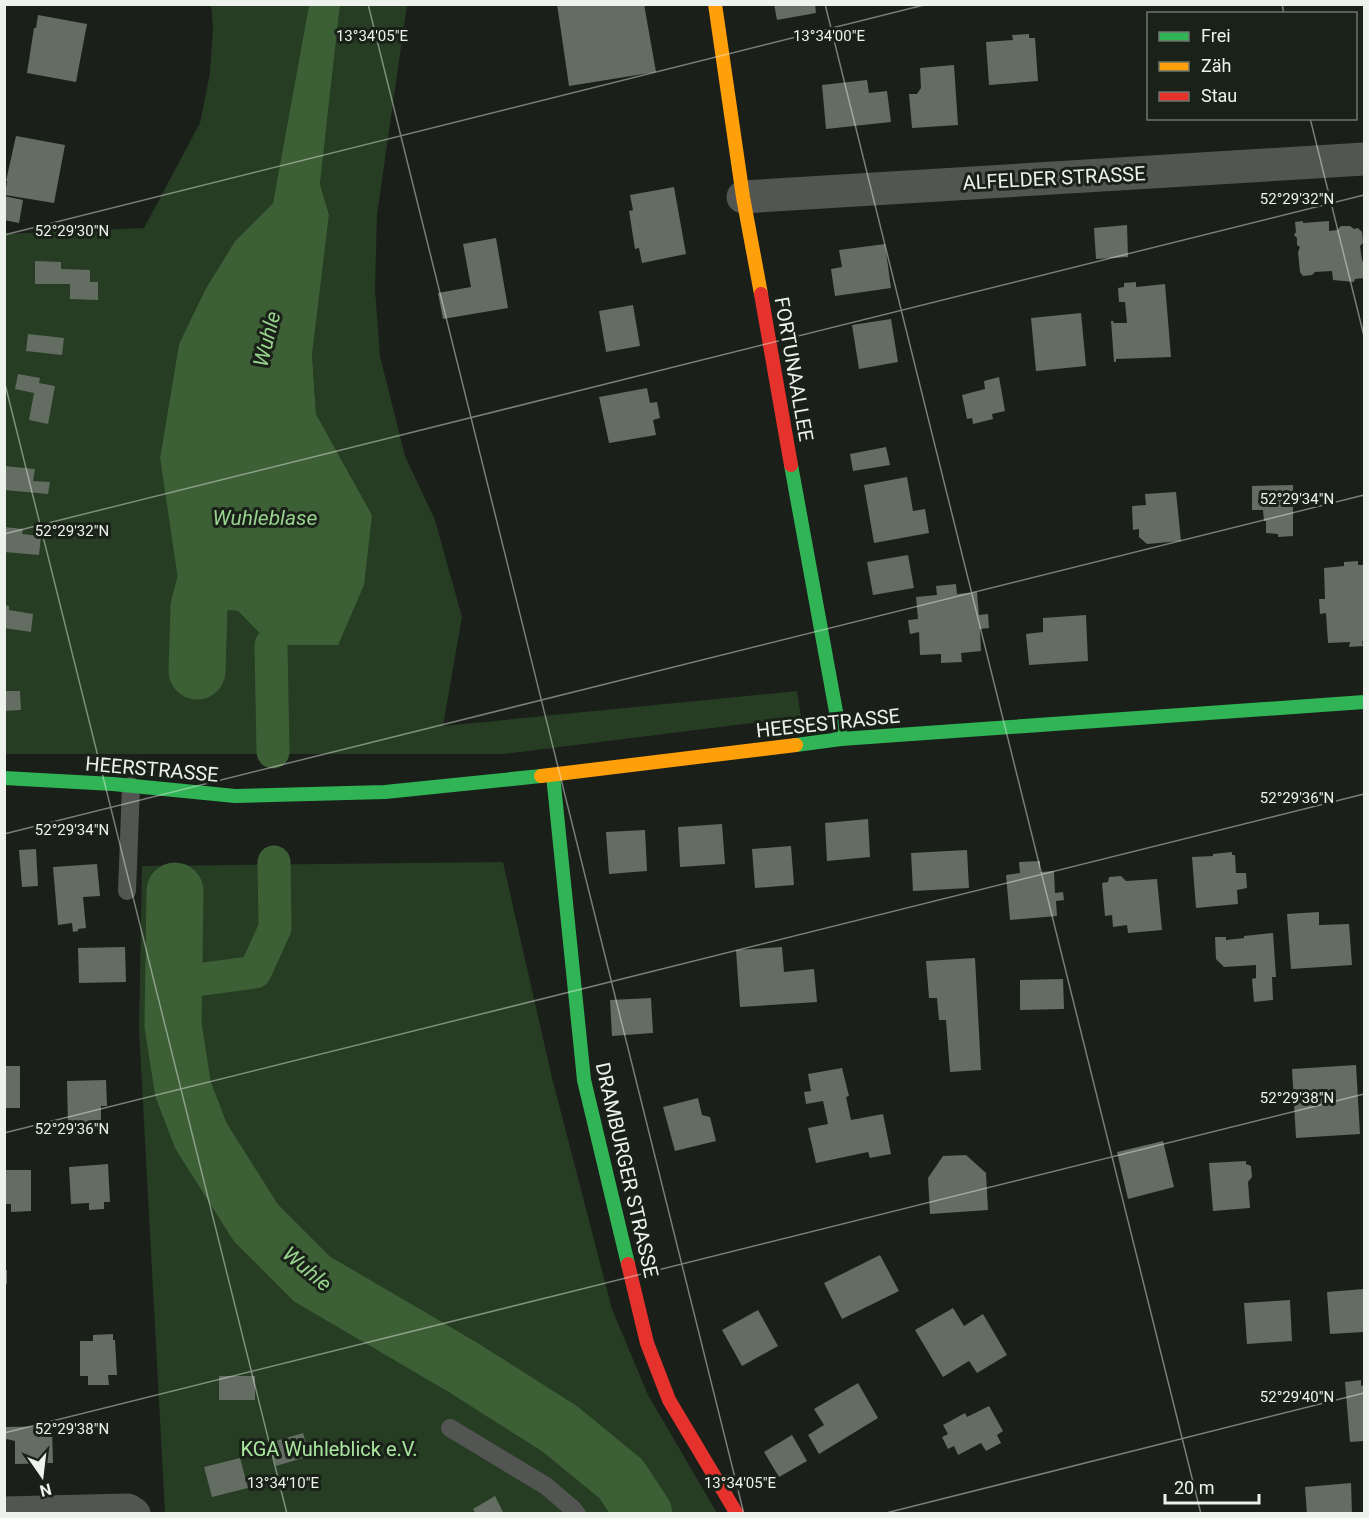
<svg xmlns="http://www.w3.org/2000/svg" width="1369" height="1518" viewBox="0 0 1369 1518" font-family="Roboto,sans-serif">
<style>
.green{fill:#263c23}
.water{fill:#3c5f36}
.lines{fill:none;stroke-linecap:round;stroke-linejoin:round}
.canal{stroke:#3c5f36;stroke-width:33}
.river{stroke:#3c5f36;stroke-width:57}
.building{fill:#636d62}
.lane{stroke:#535553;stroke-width:18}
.street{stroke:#535553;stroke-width:33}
.fast{stroke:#30b455;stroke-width:14}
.slow{stroke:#ff9f0a;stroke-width:14}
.jam{stroke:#e5322d;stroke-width:14}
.ticks{fill:none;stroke:#edf2ec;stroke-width:1.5;stroke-opacity:0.45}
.labels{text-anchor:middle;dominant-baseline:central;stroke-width:6;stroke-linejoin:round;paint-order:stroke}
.street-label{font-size:20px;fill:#edf2ec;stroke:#192118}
.park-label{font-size:20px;fill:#aae5a0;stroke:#192118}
.water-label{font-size:21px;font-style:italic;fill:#98d38e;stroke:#192118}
.ticks-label{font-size:15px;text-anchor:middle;fill:#edf2ec;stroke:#192118;stroke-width:6;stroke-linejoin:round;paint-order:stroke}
</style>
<rect width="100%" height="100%" fill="#1a1f1a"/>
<g class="green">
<polygon points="211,5 309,5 273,203 235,241 205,290 179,344 160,458 183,606 238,611 271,645 372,515 316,414 312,355 329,215 320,184 340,5 407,5 377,215 375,289 380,356 405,456 435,520 462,617 443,726 797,691 801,717 503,754 5,754 4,234 144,228 200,123 210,73 213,27"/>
<polygon points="503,862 552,1078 612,1309 648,1395 717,1513 165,1513 139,1029 142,866"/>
</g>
<polygon class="water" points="309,5 340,5 320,184 329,215 312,355 316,414 372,515 364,585 338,645 271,645 238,611 182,606 160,458 179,344 205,290 235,241 273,203"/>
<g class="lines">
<g class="canal">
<polyline points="271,645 273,752"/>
<polyline points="174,983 255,972 275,928 274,862"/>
</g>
<g class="river">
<polyline points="197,671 199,607 219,531"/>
<polyline points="175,891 173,1025 183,1089 201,1136 256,1223 312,1279 464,1368 560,1429 621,1479 644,1514"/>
</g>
</g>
<g class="building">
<polygon points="557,4 644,4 656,72 569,86"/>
<polygon points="774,4 815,4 816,13 777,20"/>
<polygon points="38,15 87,24 76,82 27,73 34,28 36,28"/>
<polygon points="1029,34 1029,38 1035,38 1038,81 989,85 986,42 1013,40 1012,35"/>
<polygon points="954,65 958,125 912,128 909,94 917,94 921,88 920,68"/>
<polygon points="867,80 869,93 887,91 891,122 826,129 822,85"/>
<polygon points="16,136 65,145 54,203 5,195 7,181 6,181"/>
<polygon points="674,187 686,254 642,263 639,248 635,249 629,211 633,210 630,195"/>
<polygon points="4,196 23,200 19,223 4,220"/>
<polygon points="1303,221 1303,223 1329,221 1329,231 1337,230 1341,226 1350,226 1354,229 1358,228 1362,232 1363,243 1360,246 1362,260 1364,263 1364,278 1355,279 1354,282 1333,280 1332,271 1315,272 1312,275 1303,276 1300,272 1298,252 1300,247 1297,245 1297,238 1294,235 1296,232 1295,222"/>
<polygon points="1127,225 1128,257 1096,259 1094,228"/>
<polygon points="496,238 508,308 443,319 438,293 471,287 463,244"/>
<polygon points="885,244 891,288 835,296 831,269 842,267 839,250"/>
<polygon points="35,261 61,262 61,269 90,270 90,282 98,282 98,300 70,299 70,284 35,284"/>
<polygon points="1136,282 1136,287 1165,284 1171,357 1116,359 1116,362 1114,362 1111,321 1113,321 1114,323 1127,323 1125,302 1119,302 1118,288 1124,287 1124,283"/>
<polygon points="633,305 640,346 606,352 599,311"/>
<polygon points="1081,313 1086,366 1036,371 1031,318"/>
<polygon points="891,319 898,362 859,369 852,325"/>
<polygon points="28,334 64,338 62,355 26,351"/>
<polygon points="18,374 40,378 39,383 55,386 48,424 29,420 34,393 15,389"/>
<polygon points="999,377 1005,411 992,414 993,419 973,424 972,418 967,419 962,395 985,389 984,381"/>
<polygon points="647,388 650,403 657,402 660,418 653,420 656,435 609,443 599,397"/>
<polygon points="886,447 890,465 853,471 850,454"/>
<polygon points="4,466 35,469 33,481 50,482 48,494 4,490"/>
<polygon points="907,477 913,511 925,509 929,533 874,543 864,485"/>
<polygon points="1293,485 1293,536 1278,537 1278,534 1266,533 1266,521 1264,521 1263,510 1252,510 1252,486"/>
<polygon points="1176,492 1181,541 1147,544 1139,537 1139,529 1133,530 1132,506 1146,505 1145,494"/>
<polygon points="4,527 23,529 22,534 41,536 39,555 4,552"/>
<polygon points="908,555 914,588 873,595 867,562"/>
<polygon points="1358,561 1358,565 1364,565 1364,641 1362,641 1363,646 1349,647 1350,642 1328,643 1326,613 1320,614 1319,599 1325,599 1324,568 1344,566 1344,562"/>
<polygon points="956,584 957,594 977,592 979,615 988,614 989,628 980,629 981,651 961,653 962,662 941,663 941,654 920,655 919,632 910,634 908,620 918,619 916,597 937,595 936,586"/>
<polygon points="4,605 9,606 9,610 33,614 31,632 4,628"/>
<polygon points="1086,615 1088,661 1029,665 1026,634 1043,632 1043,618"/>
<polygon points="4,691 20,691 21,710 4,711"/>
<polygon points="868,819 870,857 827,861 825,823"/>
<polygon points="722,824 725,864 680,867 678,827"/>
<polygon points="645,830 647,871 609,874 606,832"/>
<polygon points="791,846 794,885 755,888 752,849"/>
<polygon points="36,849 38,886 22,887 19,850"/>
<polygon points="967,850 969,888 913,891 911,853"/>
<polygon points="1232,852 1232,855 1235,855 1236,873 1246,873 1247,888 1237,890 1238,904 1196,908 1192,857 1213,856 1213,854"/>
<polygon points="1040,861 1040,872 1054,871 1055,893 1063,892 1064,900 1056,901 1057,916 1010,920 1006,875 1020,873 1019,862"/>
<polygon points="97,864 100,896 83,897 86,928 78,929 78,931 73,932 72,923 58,925 53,867"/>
<polygon points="1121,876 1126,881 1157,879 1162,930 1128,933 1127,925 1113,927 1112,915 1105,916 1102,883 1108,882 1109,877"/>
<polygon points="1319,912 1319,925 1349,924 1352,965 1291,969 1287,914"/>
<polygon points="1273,933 1276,977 1272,977 1273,1000 1254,1002 1252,979 1256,978 1256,965 1224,967 1216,959 1215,937 1226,937 1226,940 1244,938 1244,936"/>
<polygon points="125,947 126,982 79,983 78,948"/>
<polygon points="782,947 784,972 814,969 817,1002 740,1007 736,950"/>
<polygon points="975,958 981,1070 950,1072 946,1020 939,1020 937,998 929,998 926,961"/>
<polygon points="1063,979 1064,1009 1020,1010 1020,980"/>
<polygon points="651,998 653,1033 612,1036 610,1000"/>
<polygon points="1356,1065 1360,1134 1296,1138 1292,1069"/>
<rect x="4" y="1066" width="16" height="42"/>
<polygon points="842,1068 849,1096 846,1097 851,1120 883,1114 891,1154 870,1158 868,1152 816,1163 808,1128 828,1124 823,1101 806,1104 804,1092 811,1091 808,1074"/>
<polygon points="106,1080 107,1106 101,1106 101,1124 68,1125 67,1081"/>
<polygon points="698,1098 702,1115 710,1117 716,1141 675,1151 663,1107"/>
<polygon points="1163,1141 1174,1187 1128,1199 1117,1152"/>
<polygon points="966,1155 986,1173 988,1210 930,1214 928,1178 943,1156"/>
<polygon points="1246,1161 1246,1164 1251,1166 1252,1177 1248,1182 1250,1208 1213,1211 1209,1163"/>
<polygon points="108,1164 110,1202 104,1202 104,1209 89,1210 89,1203 71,1204 69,1167"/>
<polygon points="4,1170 31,1170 31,1211 11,1212 11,1204 4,1204"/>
<polygon points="880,1255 899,1291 842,1319 824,1283"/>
<rect x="4" y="1270" width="3" height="14"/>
<polygon points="1364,1289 1364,1332 1330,1334 1327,1292"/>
<polygon points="1290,1300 1292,1341 1247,1344 1244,1303"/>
<polygon points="953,1308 964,1326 983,1314 1007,1355 977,1373 969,1361 943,1377 915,1330"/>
<polygon points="758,1310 778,1346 742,1366 722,1330"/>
<polygon points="113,1334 113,1340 115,1340 117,1375 108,1375 109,1385 88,1385 88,1376 80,1376 80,1341 93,1341 93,1335"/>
<rect x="219" y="1376" width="36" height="24"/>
<polygon points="1361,1380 1361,1386 1364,1385 1364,1441 1350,1442 1345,1382"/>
<polygon points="858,1383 878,1418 819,1454 808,1435 824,1425 814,1409"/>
<polygon points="989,1406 1003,1431 997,1435 1001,1443 986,1451 981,1443 958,1455 954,1446 948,1449 942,1437 948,1434 943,1425 965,1413 967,1417"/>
<polygon points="52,1426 53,1463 15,1464 15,1441 6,1439 6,1427"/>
<polygon points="303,1433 310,1456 276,1466 269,1443"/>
<polygon points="792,1435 807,1461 779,1477 764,1452"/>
<polygon points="240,1458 248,1488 212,1497 204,1467"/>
<polygon points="1351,1483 1352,1514 1307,1514 1305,1487"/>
<polygon points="495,1496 504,1514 476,1514 473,1509"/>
</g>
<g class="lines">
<g class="lane">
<polyline points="127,891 131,786"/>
<polyline points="450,1428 546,1486 573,1509 577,1514"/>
</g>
<g class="street">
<polyline points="743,197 1364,159"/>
<polyline points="4,1513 128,1510 134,1514"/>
</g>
<g class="fast">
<polyline points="791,465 841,739"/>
<polyline points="796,745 841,739 1364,702"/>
<polyline points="553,775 584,1080 628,1264"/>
<polyline points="4,778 113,784 235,796 385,792 541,776"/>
</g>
<g class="slow">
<polyline points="715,4 743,197 761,294"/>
<polyline points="541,776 796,745"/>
</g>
<g class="jam">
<polyline points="761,294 791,465"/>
<polyline points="628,1264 647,1343 669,1400 737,1514"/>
</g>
</g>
<path class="ticks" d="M 368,4 L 744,1514M 825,4 L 1201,1514M 1282,4 L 1284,14M 1310,118 L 1364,336M 4,235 L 928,4M 4,380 L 287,1514M 4,534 L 1364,195M 4,834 L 1364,495M 4,1133 L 1364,794M 4,1433 L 1364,1094M 882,1514 L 1364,1393"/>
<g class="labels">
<g class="street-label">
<text transform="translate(1054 178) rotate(-3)">ALFELDER STRASSE</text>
<text transform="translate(794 369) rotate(80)">FORTUNAALLEE</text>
<text transform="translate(828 723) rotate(-6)">HEESESTRASSE</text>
<text transform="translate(152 769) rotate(5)">HEERSTRASSE</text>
<text transform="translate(627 1170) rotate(77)">DRAMBURGER STRASSE</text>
</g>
<g class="park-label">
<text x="329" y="1449">KGA Wuhleblick e.V.</text>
</g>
<g class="water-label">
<text transform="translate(267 339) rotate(-76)">Wuhle</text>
<text x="265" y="518">Wuhleblase</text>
<text transform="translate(307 1269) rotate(40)">Wuhle</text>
</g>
</g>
<g class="ticks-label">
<text x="372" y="41">13°34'05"E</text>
<text x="829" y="41">13°34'00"E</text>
<text x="1297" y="204">52°29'32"N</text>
<text x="72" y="236">52°29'30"N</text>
<text x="1297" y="504">52°29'34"N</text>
<text x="72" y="536">52°29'32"N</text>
<text x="1297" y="803">52°29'36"N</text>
<text x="72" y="835">52°29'34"N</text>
<text x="1297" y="1103">52°29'38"N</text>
<text x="72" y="1134">52°29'36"N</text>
<text x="1297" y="1402">52°29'40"N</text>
<text x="72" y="1434">52°29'38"N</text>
<text x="283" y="1488">13°34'10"E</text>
<text x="740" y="1488">13°34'05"E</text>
</g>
<rect width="1369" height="1518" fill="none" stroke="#edf2ec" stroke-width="12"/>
<rect x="1147" y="12" width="210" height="108" fill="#192118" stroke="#6e756d" stroke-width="1.5"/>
<rect x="1159" y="32" width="30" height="9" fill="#30b455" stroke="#6e756d" stroke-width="1.5"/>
<text x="1201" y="42" font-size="18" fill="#edf2ec">Frei</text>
<rect x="1159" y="62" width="30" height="9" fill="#ff9f0a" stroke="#6e756d" stroke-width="1.5"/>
<text x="1201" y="72" font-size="18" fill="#edf2ec">Zäh</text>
<rect x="1159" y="92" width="30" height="9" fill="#e5322d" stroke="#6e756d" stroke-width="1.5"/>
<text x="1201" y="102" font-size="18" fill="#edf2ec">Stau</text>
<g transform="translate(42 1476) rotate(166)" stroke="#192118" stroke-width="4.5" paint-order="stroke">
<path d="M0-4.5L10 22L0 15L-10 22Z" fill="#edf2ec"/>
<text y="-9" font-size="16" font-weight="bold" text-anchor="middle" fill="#edf2ec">N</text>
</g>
<path d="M1165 1494v9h94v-9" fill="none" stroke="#edf2ec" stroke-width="3"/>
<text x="1174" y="1494" font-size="18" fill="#edf2ec" stroke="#192118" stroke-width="4.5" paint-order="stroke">20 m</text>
</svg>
